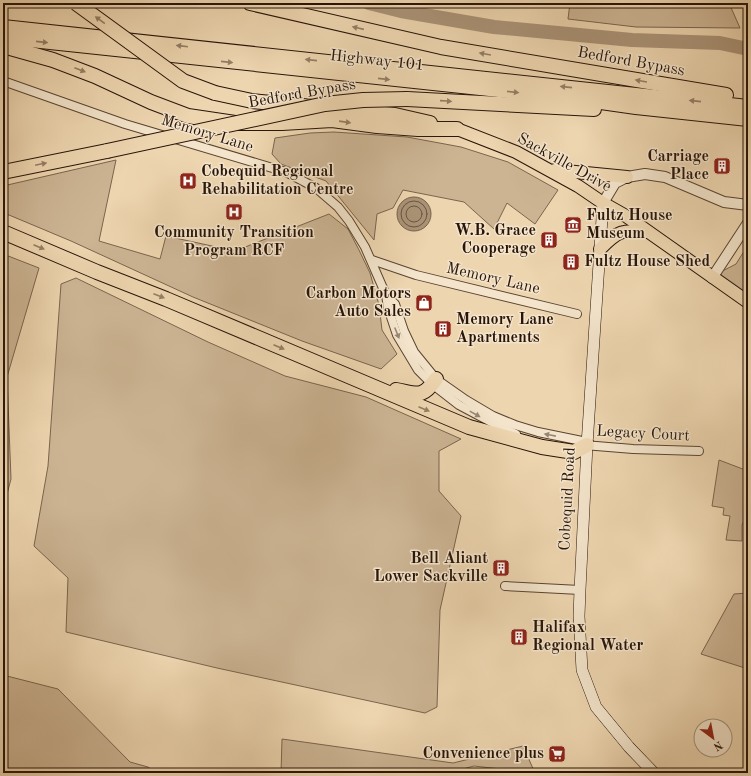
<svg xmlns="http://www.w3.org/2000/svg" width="751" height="776" viewBox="0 0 751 776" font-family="'Old Standard TT',serif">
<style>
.green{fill:#ccb493;stroke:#7a644e}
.water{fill:#aa9377;stroke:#76604b}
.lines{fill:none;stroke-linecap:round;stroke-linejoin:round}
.shore{stroke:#695440;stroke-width:1}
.river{stroke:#aa9377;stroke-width:14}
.minor-casing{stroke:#594432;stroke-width:10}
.tertiary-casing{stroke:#594432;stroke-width:12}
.secondary-casing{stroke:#281409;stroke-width:12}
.primary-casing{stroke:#281409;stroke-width:14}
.motorway-casing{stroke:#281409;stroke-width:16}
.minor{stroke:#f3e4cb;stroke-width:8}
.tertiary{stroke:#f3e4cb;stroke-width:10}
.secondary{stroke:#f3e4cb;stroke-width:11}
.primary{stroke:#edd5af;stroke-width:12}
.motorway{stroke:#edd5af;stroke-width:14}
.motorway-bridge-casing{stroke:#281409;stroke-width:16;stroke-linecap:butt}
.motorway-bridge{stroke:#edd5af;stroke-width:14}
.oneway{fill:#947e64}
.oneway2{fill:#988674}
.labels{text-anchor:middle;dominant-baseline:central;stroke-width:3;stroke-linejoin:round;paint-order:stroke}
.street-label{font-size:16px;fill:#281409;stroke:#f3e4cb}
.poi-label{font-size:16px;font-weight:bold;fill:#281409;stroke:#f3e4cb;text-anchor:end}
</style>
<rect width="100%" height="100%" fill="#edd5af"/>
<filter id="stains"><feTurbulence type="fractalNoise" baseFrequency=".005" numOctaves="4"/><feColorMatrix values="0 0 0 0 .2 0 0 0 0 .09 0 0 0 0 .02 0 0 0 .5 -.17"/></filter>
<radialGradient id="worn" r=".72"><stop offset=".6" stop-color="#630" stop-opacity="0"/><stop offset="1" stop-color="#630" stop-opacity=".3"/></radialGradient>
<g class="green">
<polygon points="570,3 729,3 740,28 636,27 568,19"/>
<polygon points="334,132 407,137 461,147 508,162 558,190 535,224 507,203 494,229 464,202 403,190 393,208 377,214 374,240 326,181 281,164 272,154 275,138 310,133"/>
<polygon points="116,160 99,241 160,259 166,236 235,251 329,214 348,229 359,250 370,273 379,305 382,330 397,354 381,369 302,341 193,297 71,241 9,215 3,215 3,186"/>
<polygon points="748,245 748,302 711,277 736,264"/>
<polygon points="3,254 39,268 7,377 11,479 3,509"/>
<polygon points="76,278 208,342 285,376 366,397 461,439 439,451 439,491 461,516 440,610 437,707 425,713 217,668 66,632 68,578 34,546 48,466 61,284"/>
<polygon points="719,460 748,471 748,511 742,525 742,541 726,540 730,516 723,515 724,508 712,506"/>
<polygon points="748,593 748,669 701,654 734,594"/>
<polygon points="3,675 58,689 130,762 148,767 156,773 3,773"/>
<polygon points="282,739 453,763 523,746 535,773 474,766 448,773 281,773"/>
</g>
<circle class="water" cx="414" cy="214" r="17"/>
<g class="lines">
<g class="shore">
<circle cx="414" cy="214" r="13"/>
<circle cx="414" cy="214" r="8"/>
</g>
<polyline class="river" points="369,3 401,11 494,27 632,40 720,43 748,49"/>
<defs>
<g id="minor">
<polyline points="3,81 125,124 286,172 316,188 338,207 349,221 365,247 386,295 388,308 397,335 418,370 432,384 459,405 491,422 516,434"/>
<polyline points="372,260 416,275 577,314"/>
<polyline points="387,296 395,304 404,331 414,352 436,379 466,400 493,416 515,425 538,432 582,441 587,445"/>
<polyline points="584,445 633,449 699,451"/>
<polyline points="505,586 580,590"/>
</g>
<g id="tertiary">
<polyline points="603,203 615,183 627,177 645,174 665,177 724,202 748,205"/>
<polyline points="712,278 748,223"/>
</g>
<polyline id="secondary" points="603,203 587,445 580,590 579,616 582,670 596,707 629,747 654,773"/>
<g id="primary">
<polyline points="457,129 516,152 578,186 603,203 626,216 748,302"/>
<polyline points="555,170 627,177"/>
<path d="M 600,249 C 619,230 621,230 648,232"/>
</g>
<g id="motorway">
<polyline points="250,3 441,47 726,95"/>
<polyline points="3,27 748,107"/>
<polyline points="3,37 573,98 636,107 748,119"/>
<polyline points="3,46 53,60 95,76 151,102 188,116 235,123 282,123 332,120 377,126 418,129 457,129"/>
<polyline points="215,93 252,101 395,115 430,123"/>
<polyline points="407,99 594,109"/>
<polyline points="3,172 107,151"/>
<polyline points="3,232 97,272 166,299 469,427 542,447 574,452 587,445"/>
<path d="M 396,390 C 418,394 422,399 436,379"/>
</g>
</defs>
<use href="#minor" class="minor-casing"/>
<use href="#tertiary" class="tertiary-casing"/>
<use href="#secondary" class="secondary-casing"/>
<use href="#primary" class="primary-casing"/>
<use href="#motorway" class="motorway-casing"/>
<use href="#minor" class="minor"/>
<use href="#tertiary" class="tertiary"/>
<use href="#secondary" class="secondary"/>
<use href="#primary" class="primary"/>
<use href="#motorway" class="motorway"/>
<defs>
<g id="motorway-bridge">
<polyline points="76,3 183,81 215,93"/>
<polyline points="107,151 325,104 363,100 407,99"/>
</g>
</defs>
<use href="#motorway-bridge" class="motorway-bridge-casing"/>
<use href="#motorway-bridge" class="motorway-bridge"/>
</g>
<defs><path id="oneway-solid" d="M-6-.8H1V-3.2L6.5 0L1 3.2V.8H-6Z"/></defs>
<g class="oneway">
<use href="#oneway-solid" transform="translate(100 20) rotate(-144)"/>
<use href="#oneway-solid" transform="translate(358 28) rotate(-167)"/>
<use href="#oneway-solid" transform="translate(42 42) rotate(6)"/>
<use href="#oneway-solid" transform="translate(182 46) rotate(-173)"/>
<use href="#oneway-solid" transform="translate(485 54) rotate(-170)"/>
<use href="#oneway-solid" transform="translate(311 60) rotate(-174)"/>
<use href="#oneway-solid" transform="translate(227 62) rotate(6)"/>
<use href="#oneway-solid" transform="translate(80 70) rotate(21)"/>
<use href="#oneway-solid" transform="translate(384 79) rotate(6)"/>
<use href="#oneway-solid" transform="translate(641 81) rotate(-170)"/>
<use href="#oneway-solid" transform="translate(566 87) rotate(-174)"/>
<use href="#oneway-solid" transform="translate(513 92) rotate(6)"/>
<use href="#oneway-solid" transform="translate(446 101) rotate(4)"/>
<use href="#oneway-solid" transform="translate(695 101) rotate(-174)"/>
<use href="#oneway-solid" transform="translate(345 122) rotate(8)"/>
<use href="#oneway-solid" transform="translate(41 164) rotate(-12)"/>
<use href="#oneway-solid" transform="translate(39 247) rotate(23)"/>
<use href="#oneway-solid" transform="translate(159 296) rotate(21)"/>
<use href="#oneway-solid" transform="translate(279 347) rotate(23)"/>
<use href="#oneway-solid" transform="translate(424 409) rotate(23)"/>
</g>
<g class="oneway2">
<use href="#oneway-solid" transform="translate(397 333) rotate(68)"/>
<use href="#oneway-solid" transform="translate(475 414) rotate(29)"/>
<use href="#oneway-solid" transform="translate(550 435) rotate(-169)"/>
</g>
<defs>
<symbol id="building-square" viewBox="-11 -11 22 22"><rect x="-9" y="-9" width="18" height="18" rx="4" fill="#8f2418" stroke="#f3e4cb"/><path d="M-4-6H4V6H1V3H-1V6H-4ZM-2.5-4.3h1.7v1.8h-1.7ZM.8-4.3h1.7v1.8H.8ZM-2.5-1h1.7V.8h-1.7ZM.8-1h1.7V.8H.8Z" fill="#fff"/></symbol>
<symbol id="hospital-square" viewBox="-11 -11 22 22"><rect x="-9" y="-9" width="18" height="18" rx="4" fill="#8f2418" stroke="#f3e4cb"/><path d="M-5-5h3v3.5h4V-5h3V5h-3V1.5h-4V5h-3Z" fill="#fff"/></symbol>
<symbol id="museum-square" viewBox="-11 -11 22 22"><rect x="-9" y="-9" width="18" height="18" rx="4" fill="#8f2418" stroke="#f3e4cb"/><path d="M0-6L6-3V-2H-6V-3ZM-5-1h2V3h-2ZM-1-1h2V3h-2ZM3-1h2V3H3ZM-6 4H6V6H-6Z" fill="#fff"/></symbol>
<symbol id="shop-square" viewBox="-11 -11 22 22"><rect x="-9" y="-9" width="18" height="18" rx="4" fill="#8f2418" stroke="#f3e4cb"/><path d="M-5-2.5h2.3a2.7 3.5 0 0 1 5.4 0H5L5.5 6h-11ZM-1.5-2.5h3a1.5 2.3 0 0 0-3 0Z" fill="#fff"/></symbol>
<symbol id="supermarket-square" viewBox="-11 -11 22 22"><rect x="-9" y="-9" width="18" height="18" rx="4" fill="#8f2418" stroke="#f3e4cb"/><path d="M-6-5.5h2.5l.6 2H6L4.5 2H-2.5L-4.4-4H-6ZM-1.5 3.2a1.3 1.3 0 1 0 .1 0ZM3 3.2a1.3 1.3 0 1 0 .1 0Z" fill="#fff"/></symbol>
</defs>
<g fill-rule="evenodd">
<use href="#building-square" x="712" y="156" width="20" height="20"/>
<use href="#hospital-square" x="178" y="171" width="20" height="20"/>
<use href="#hospital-square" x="224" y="202" width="20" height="20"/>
<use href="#museum-square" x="563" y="215" width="20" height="20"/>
<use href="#building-square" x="539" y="230" width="20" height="20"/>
<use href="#building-square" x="561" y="252" width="20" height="20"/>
<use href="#shop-square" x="414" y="293" width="20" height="20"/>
<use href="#building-square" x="433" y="319" width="20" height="20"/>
<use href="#building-square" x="491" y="558" width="20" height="20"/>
<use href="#building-square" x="509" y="627" width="20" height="20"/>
<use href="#supermarket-square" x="547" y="744" width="20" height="20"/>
</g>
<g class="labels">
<g class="street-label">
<text transform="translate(377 61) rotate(6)">Highway 101</text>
<text transform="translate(631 62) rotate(10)">Bedford Bypass</text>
<text transform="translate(302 94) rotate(-10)">Bedford Bypass</text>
<text transform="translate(207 134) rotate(17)">Memory Lane</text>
<text transform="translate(564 163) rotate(29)">Sackville Drive</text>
<text transform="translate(493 279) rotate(13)">Memory Lane</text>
<text transform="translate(643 434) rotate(3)">Legacy Court</text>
<text transform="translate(568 499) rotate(-87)">Cobequid Road</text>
</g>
<g class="poi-label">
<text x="709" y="157">Carriage<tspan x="709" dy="18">Place</tspan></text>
<text x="201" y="172" text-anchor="start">Cobequid Regional<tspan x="201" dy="18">Rehabilitation Centre</tspan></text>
<text x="586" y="216" text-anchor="start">Fultz House<tspan x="586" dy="18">Museum</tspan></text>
<text x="536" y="231">W.B. Grace<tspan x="536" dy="18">Cooperage</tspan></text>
<text x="234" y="233" text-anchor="middle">Community Transition<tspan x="234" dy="18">Program RCF</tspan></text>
<text x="584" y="262" text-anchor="start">Fultz House Shed</text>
<text x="411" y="294">Carbon Motors<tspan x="411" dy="18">Auto Sales</tspan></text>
<text x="456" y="320" text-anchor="start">Memory Lane<tspan x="456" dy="18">Apartments</tspan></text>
<text x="488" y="559">Bell Aliant<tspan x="488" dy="18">Lower Sackville</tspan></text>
<text x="532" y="628" text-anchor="start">Halifax<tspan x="532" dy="18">Regional Water</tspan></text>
<text x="544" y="754">Convenience plus</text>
</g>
</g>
<rect width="751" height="776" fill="none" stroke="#edd5af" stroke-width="16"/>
<rect x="4" y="4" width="743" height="768" fill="none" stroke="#281409" stroke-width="2"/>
<rect x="8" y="8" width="735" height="760" fill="none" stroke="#281409"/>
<g transform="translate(713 738) rotate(148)"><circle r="19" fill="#f3e4cb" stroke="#a2917d"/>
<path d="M0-3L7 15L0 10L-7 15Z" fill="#8f2418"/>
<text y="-6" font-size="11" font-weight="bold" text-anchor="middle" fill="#281409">N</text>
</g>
<rect width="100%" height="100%" filter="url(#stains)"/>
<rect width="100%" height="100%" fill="url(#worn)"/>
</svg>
